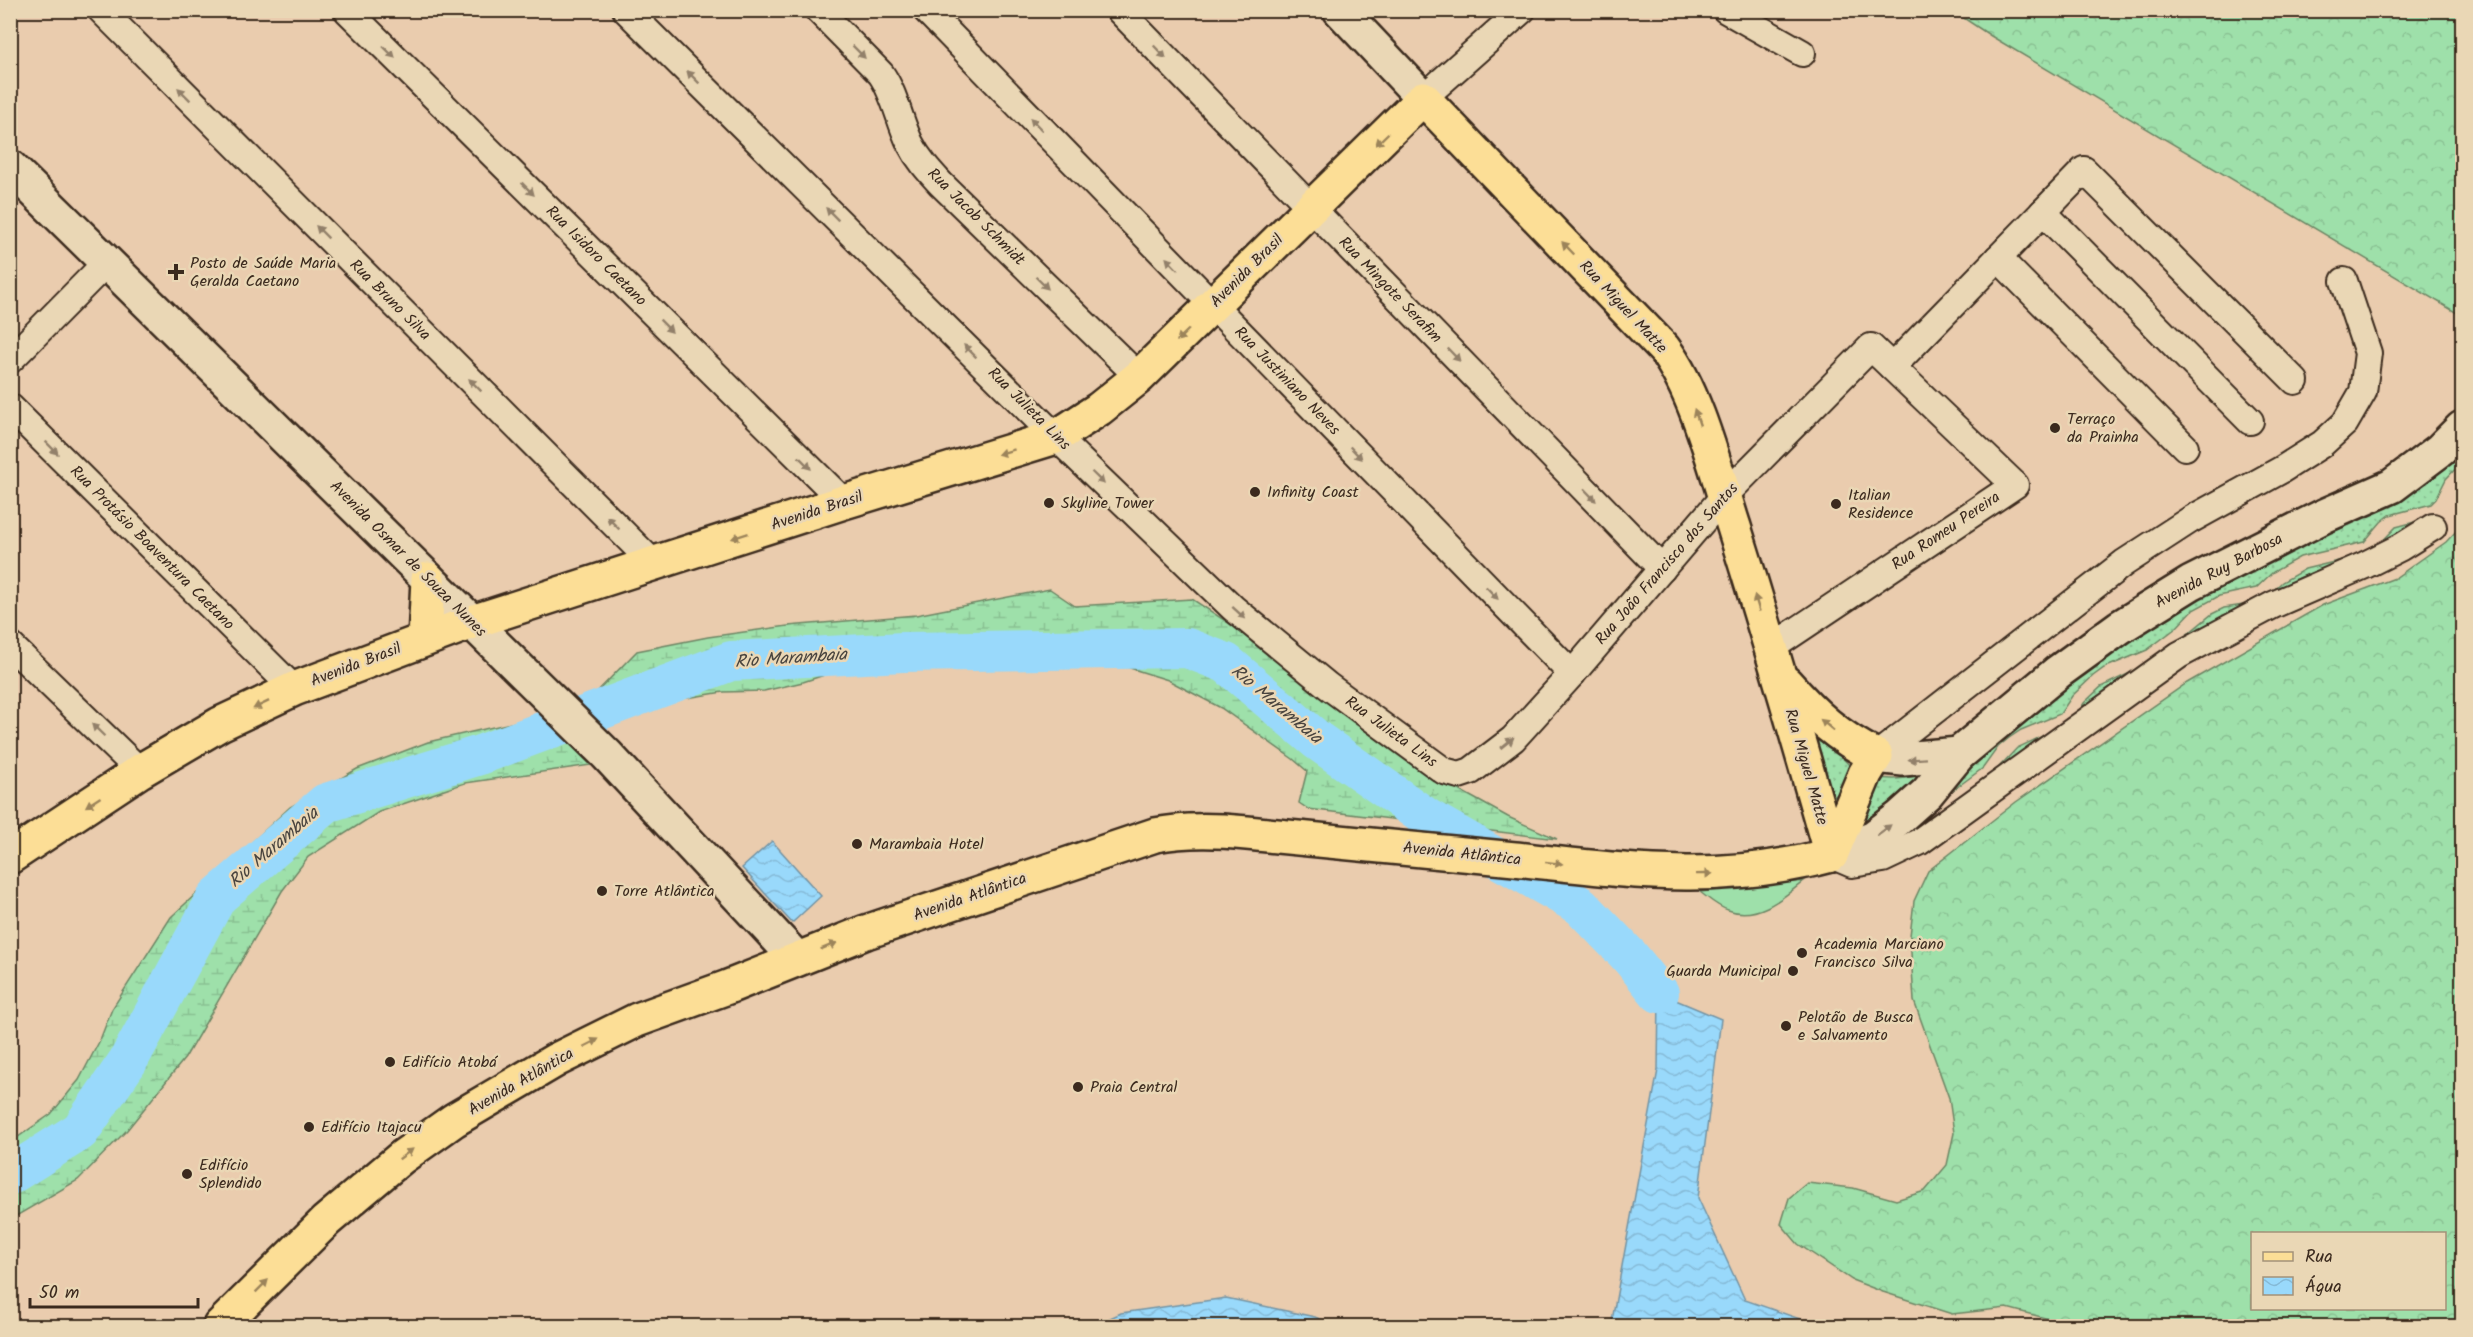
<svg xmlns="http://www.w3.org/2000/svg" width="2473" height="1337" viewBox="0 0 2473 1337" font-family="Kalam,sans-serif">
<style>
.grass{fill:url(#grass-dots);stroke:#6c8564;stroke-width:1.5}
.forest{fill:url(#forest-crowns);stroke:#6c8564;stroke-width:1.5;fill-rule:evenodd}
.wetland{fill:url(#wetland-marsh);stroke:#6c8564;stroke-width:1.5}
.park{fill:#9ee0aa;stroke:#6c8564;stroke-width:1.5}
.water{fill:url(#water-waves);stroke:#7393a3;stroke-width:1.5}
.lines{fill:none;stroke-linecap:round;stroke-linejoin:round}
.river{stroke:#99d9fb;stroke-width:40}
.street-casing{stroke:#3b2a1e;stroke-width:30}
.secondary-casing{stroke:#3b2a1e;stroke-width:38}
.primary-casing{stroke:#3b2a1e;stroke-width:38}
.street{stroke:#ead7b5;stroke-width:26}
.secondary{stroke:#ead7b5;stroke-width:33}
.primary{stroke:#fcde96;stroke-width:33}
.oneway{fill:#92806a}
.oneway2{fill:#9c845a}
.poi-dot{fill:#3b2a1e;stroke:#ead7b5;stroke-width:2}
.labels{text-anchor:middle;dominant-baseline:central;stroke-width:5;stroke-linejoin:round;paint-order:stroke}
.street-label{font-size:16px;fill:#3b2a1e;stroke:#ead7b5}
.poi-label{font-size:16px;fill:#3b2a1e;stroke:#ead7b5;text-anchor:start}
.water-label{font-size:18px;font-style:italic;fill:#49443f;stroke:#ead7b5}
</style>
<defs>
<pattern id="grass-dots" width="8" height="8" patternUnits="userSpaceOnUse" patternTransform="scale(1.5)"><rect width="8" height="8" fill="#9ee0aa"/><path d="M2 2h.1M6 6h.1" fill="none" stroke="#89c092" stroke-width="1.8" stroke-linecap="round"/></pattern>
<pattern id="forest-crowns" width="20" height="18" patternUnits="userSpaceOnUse" patternTransform="scale(1.5)"><rect width="20" height="18" fill="#9ee0aa"/><path d="M2 6a3 3 0 1 1 6 0M12 15a3 3 0 1 1 6 0" fill="none" stroke="#89c092"/></pattern>
<pattern id="wetland-marsh" width="20" height="14" patternUnits="userSpaceOnUse" patternTransform="scale(1.5)"><rect width="20" height="14" fill="#9ee0aa"/><path d="M1 5h8M5 5V1M11 12h8M15 12V8" fill="none" stroke="#89c092"/></pattern>
<pattern id="water-waves" width="16" height="10" patternUnits="userSpaceOnUse" patternTransform="scale(1.5)"><rect width="16" height="10" fill="#99d9fb"/><path d="M0 5q4-4 8 0t8 0" fill="none" stroke="#85bad7"/></pattern>
</defs>
<rect width="100%" height="100%" fill="#eaccae"/>
<filter id="ink" filterUnits="userSpaceOnUse"><feTurbulence type="fractalNoise" baseFrequency=".0167" numOctaves="2"/><feDisplacementMap in="SourceGraphic" scale="12" xChannelSelector="R" yChannelSelector="G"/><feConvolveMatrix kernelMatrix="1 2 1 2 8 2 1 2 1" color-interpolation-filters="sRGB"/></filter>
<g filter="url(#ink)">
<g class="grass">
<polygon points="2462,449 2462,462 2446,479 2436,499 2431,504 2390,515 2381,522 2364,542 2300,557 2273,572 2256,588 2219,596 2193,610 2176,628 2147,650 2104,668 2093,676 2072,696 2060,714 2021,730 2009,738 1998,747 1983,768 1903,827 2015,725 2117,648 2212,590 2412,492"/>
<path d="M 2437,516 C 2418,539 2346,568 2317,579 L 2313,572 L 2299,578 L 2297,588 L 2177,650 L 1916,837 L 1890,849 L 1993,778 L 2000,766 L 2017,748 L 2068,724 L 2075,718 L 2084,703 L 2101,687 L 2155,661 L 2212,614 L 2224,608 L 2250,604 L 2263,600 L 2282,582 L 2305,569 L 2371,553 L 2396,527 Z"/>
<polygon points="1805,718 1851,767 1844,787 1834,797"/>
<path d="M 1931,772 L 1919,789 L 1855,831 L 1877,777 C 1896,782 1913,777 1931,772 Z"/>
</g>
<g class="forest">
<polygon points="1953,11 2462,11 2462,316 1991,36"/>
<path d="M 2462,525 L 2462,1326 L 2067,1326 L 2049,1319 L 2007,1308 L 1952,1314 L 1883,1292 L 1852,1280 L 1798,1244 L 1781,1224 L 1789,1198 L 1807,1183 L 1853,1188 L 1896,1200 L 1925,1191 L 1947,1165 L 1954,1133 L 1949,1098 L 1914,1001 L 1910,936 L 1914,901 L 1928,871 L 2016,802 L 2187,683 L 2323,605 L 2395,578 L 2446,542 ZM 2252,1234 L 2444,1234 L 2444,1308 L 2252,1308 Z"/>
</g>
<g class="wetland">
<polygon points="1050,589 1075,606 1192,599 1250,637 1378,739 1452,786 1508,817 1557,839 1308,809 1299,803 1307,771 1293,759 1221,708 1168,680 1117,664 1070,654 998,657 952,664 852,666 803,682 764,691 723,692 644,705 617,721 590,699 637,651 708,637 788,626 916,615"/>
<polygon points="541,716 591,765 465,783 379,812 308,857 282,891 185,1058 127,1130 78,1180 11,1219 11,1142 51,1114 79,1080 100,1040 112,1009 171,917 290,807 357,769 428,742"/>
</g>
<path class="park" d="M 1804,881 C 1783,898 1757,921 1728,910 C 1718,907 1708,898 1700,892 Z"/>
<g class="water">
<polygon points="772,841 821,896 792,923 742,868"/>
<polygon points="1659,993 1721,1019 1698,1198 1745,1300 1820,1326 1611,1326 1658,1070"/>
<polygon points="1226,1298 1315,1317 1335,1326 1093,1326 1121,1313"/>
</g>
<g class="lines">
<polyline class="river" points="10,1175 80,1131 128,1061 217,897 326,803 480,755 731,661 903,652 1187,648 1226,663 1318,741 1427,818 1581,906 1630,957 1659,993"/>
<defs>
<g id="street">
<polyline points="101,10 654,564"/>
<polyline points="347,10 844,502"/>
<polyline points="626,10 1056,437 1233,608 1328,686 1444,771 1459,775 1471,771 1513,739 1572,674 1724,496 1871,347 2015,485 1771,648"/>
<path d="M 818,10 L 881,74 C 895,94 899,120 910,143 C 918,159 929,171 941,184 L 1139,377"/>
<polyline points="926,10 1572,674"/>
<polyline points="1119,10 1662,569"/>
<polyline points="1726,10 1802,53"/>
<polyline points="1423,98 1522,10"/>
<polyline points="2043,212 2250,421"/>
<polyline points="1998,258 2185,447"/>
<polyline points="10,360 107,262"/>
<polyline points="1892,367 2084,170 2295,381"/>
<polyline points="10,407 294,689"/>
<polyline points="10,645 140,771"/>
<polyline points="1876,756 2124,563 2190,520 2281,470 2322,444 2345,423 2363,392 2368,353 2344,281"/>
<polyline points="1831,855 1852,864 1883,859 1919,842 2179,655 2273,605 2365,565 2401,547 2433,527"/>
</g>
<g id="secondary">
<polyline points="1340,10 1423,98"/>
<polyline points="10,167 607,755 797,959"/>
<polyline points="1876,756 1903,759 1959,754"/>
<polyline points="1831,855 1874,837 1899,818 1927,793 1959,754 2058,672 2120,627 2191,583 2324,516 2392,486 2440,450 2462,428"/>
</g>
<g id="primary">
<polyline points="425,639 428,579"/>
<path d="M 1786,683 C 1814,715 1838,737 1876,756 L 1865,774 L 1831,855"/>
<path d="M 10,857 L 140,771 L 220,724 L 294,689 L 472,622 L 844,502 L 1056,437 L 1099,409 L 1139,377 L 1423,98 L 1664,349 C 1698,395 1716,472 1734,527 C 1768,636 1800,745 1831,855"/>
<path d="M 220,1326 L 326,1221 L 402,1157 L 454,1120 L 556,1060 L 637,1020 L 728,987 L 866,932 L 1155,835 C 1186,829 1215,830 1247,833 C 1336,841 1425,850 1515,859 C 1628,871 1719,885 1831,855"/>
</g>
</defs>
<use href="#street" class="street-casing"/>
<use href="#secondary" class="secondary-casing"/>
<use href="#primary" class="primary-casing"/>
<use href="#street" class="street"/>
<use href="#secondary" class="secondary"/>
<use href="#primary" class="primary"/>
</g>
<defs><path id="oneway-solid" d="M-6-.8H1V-3.2L6.5 0L1 3.2V.8H-6Z" transform="scale(1.5)"/></defs>
<g class="oneway">
<use href="#oneway-solid" transform="translate(389 52) rotate(44)"/>
<use href="#oneway-solid" transform="translate(859 52) rotate(45)"/>
<use href="#oneway-solid" transform="translate(1160 52) rotate(46)"/>
<use href="#oneway-solid" transform="translate(693 77) rotate(-135)"/>
<use href="#oneway-solid" transform="translate(184 94) rotate(-135)"/>
<use href="#oneway-solid" transform="translate(1036 124) rotate(-134)"/>
<use href="#oneway-solid" transform="translate(528 189) rotate(45)"/>
<use href="#oneway-solid" transform="translate(832 214) rotate(-135)"/>
<use href="#oneway-solid" transform="translate(322 232) rotate(-135)"/>
<use href="#oneway-solid" transform="translate(1172 264) rotate(-134)"/>
<use href="#oneway-solid" transform="translate(1042 283) rotate(44)"/>
<use href="#oneway-solid" transform="translate(666 326) rotate(45)"/>
<use href="#oneway-solid" transform="translate(970 351) rotate(-135)"/>
<use href="#oneway-solid" transform="translate(1454 355) rotate(46)"/>
<use href="#oneway-solid" transform="translate(475 385) rotate(-135)"/>
<use href="#oneway-solid" transform="translate(52 448) rotate(45)"/>
<use href="#oneway-solid" transform="translate(1356 453) rotate(46)"/>
<use href="#oneway-solid" transform="translate(805 463) rotate(45)"/>
<use href="#oneway-solid" transform="translate(1098 478) rotate(44)"/>
<use href="#oneway-solid" transform="translate(1590 495) rotate(46)"/>
<use href="#oneway-solid" transform="translate(613 523) rotate(-135)"/>
<use href="#oneway-solid" transform="translate(1492 593) rotate(46)"/>
<use href="#oneway-solid" transform="translate(1239 613) rotate(42)"/>
<use href="#oneway-solid" transform="translate(98 730) rotate(-136)"/>
<use href="#oneway-solid" transform="translate(1507 743) rotate(-39)"/>
<use href="#oneway-solid" transform="translate(1917 759) rotate(176)"/>
<use href="#oneway-solid" transform="translate(1884 830) rotate(-37)"/>
</g>
<g class="oneway2">
<use href="#oneway-solid" transform="translate(1382 139) rotate(136)"/>
<use href="#oneway-solid" transform="translate(1568 248) rotate(-134)"/>
<use href="#oneway-solid" transform="translate(1183 335) rotate(136)"/>
<use href="#oneway-solid" transform="translate(1697 417) rotate(-109)"/>
<use href="#oneway-solid" transform="translate(1006 452) rotate(163)"/>
<use href="#oneway-solid" transform="translate(740 536) rotate(162)"/>
<use href="#oneway-solid" transform="translate(1757 603) rotate(-107)"/>
<use href="#oneway-solid" transform="translate(261 705) rotate(154)"/>
<use href="#oneway-solid" transform="translate(1827 725) rotate(-140)"/>
<use href="#oneway-solid" transform="translate(93 802) rotate(147)"/>
<use href="#oneway-solid" transform="translate(1554 863) rotate(6)"/>
<use href="#oneway-solid" transform="translate(1704 874) rotate(-1)"/>
<use href="#oneway-solid" transform="translate(829 946) rotate(-22)"/>
<use href="#oneway-solid" transform="translate(591 1043) rotate(-27)"/>
<use href="#oneway-solid" transform="translate(406 1154) rotate(-36)"/>
<use href="#oneway-solid" transform="translate(262 1286) rotate(-45)"/>
</g>
</g>
<g class="poi-dot">
<path d="M173 263h6v6h6v6h-6v6h-6v-6h-6v-6h6z"/>
<circle cx="2055" cy="428" r="6"/>
<circle cx="1255" cy="492" r="6"/>
<circle cx="1049" cy="503" r="6"/>
<circle cx="1836" cy="504" r="6"/>
<circle cx="857" cy="844" r="6"/>
<circle cx="602" cy="891" r="6"/>
<circle cx="1802" cy="953" r="6"/>
<circle cx="1793" cy="971" r="6"/>
<circle cx="1786" cy="1026" r="6"/>
<circle cx="390" cy="1062" r="6"/>
<circle cx="1078" cy="1087" r="6"/>
<circle cx="309" cy="1127" r="6"/>
<circle cx="187" cy="1174" r="6"/>
</g>
<g class="labels">
<g class="street-label">
<text transform="translate(976 217) rotate(45)">Rua Jacob Schmidt</text>
<text transform="translate(596 256) rotate(45)">Rua Isidoro Caetano</text>
<text transform="translate(1247 271) rotate(-45)">Avenida Brasil</text>
<text transform="translate(1390 290) rotate(46)">Rua Mingote Serafim</text>
<text transform="translate(390 300) rotate(45)">Rua Bruno Silva</text>
<text transform="translate(1623 307) rotate(47)">Rua Miguel Matte</text>
<text transform="translate(1287 381) rotate(46)">Rua Justiniano Neves</text>
<text transform="translate(1029 409) rotate(45)">Rua Julieta Lins</text>
<text transform="translate(817 511) rotate(-18)">Avenida Brasil</text>
<text transform="translate(1946 531) rotate(-34)">Rua Romeu Pereira</text>
<text transform="translate(152 548) rotate(45)">Rua Protásio Boaventura Caetano</text>
<text transform="translate(408 559) rotate(45)">Avenida Osmar de Souza Nunes</text>
<text transform="translate(1667 564) rotate(-49)">Rua João Francisco dos Santos</text>
<text transform="translate(2219 571) rotate(-28)">Avenida Ruy Barbosa</text>
<text transform="translate(356 665) rotate(-21)">Avenida Brasil</text>
<text transform="translate(1391 732) rotate(36)">Rua Julieta Lins</text>
<text transform="translate(1806 767) rotate(74)">Rua Miguel Matte</text>
<text transform="translate(1462 854) rotate(6)">Avenida Atlântica</text>
<text transform="translate(970 897) rotate(-19)">Avenida Atlântica</text>
<text transform="translate(521 1082) rotate(-30)">Avenida Atlântica</text>
</g>
<g class="poi-label">
<text x="190" y="263">Posto de Saúde Maria<tspan x="190" dy="18">Geralda Caetano</tspan></text>
<text x="2067" y="419">Terraço<tspan x="2067" dy="18">da Prainha</tspan></text>
<text x="1267" y="492">Infinity Coast</text>
<text x="1848" y="495">Italian<tspan x="1848" dy="18">Residence</tspan></text>
<text x="1061" y="503">Skyline Tower</text>
<text x="869" y="844">Marambaia Hotel</text>
<text x="614" y="891">Torre Atlântica</text>
<text x="1814" y="944">Academia Marciano<tspan x="1814" dy="18">Francisco Silva</tspan></text>
<text x="1781" y="971" text-anchor="end">Guarda Municipal</text>
<text x="1798" y="1017">Pelotão de Busca<tspan x="1798" dy="18">e Salvamento</tspan></text>
<text x="402" y="1062">Edifício Atobá</text>
<text x="1090" y="1087">Praia Central</text>
<text x="321" y="1127">Edifício Itajacu</text>
<text x="199" y="1165">Edifício<tspan x="199" dy="18">Splendido</tspan></text>
</g>
<g class="water-label">
<text transform="translate(791 659) rotate(-4)">Rio Marambaia</text>
<text transform="translate(1276 705) rotate(40)">Rio Marambaia</text>
<text transform="translate(274 848) rotate(-41)">Rio Marambaia</text>
</g>
</g>
<rect width="2473" height="1337" fill="none" stroke="#ead7b5" stroke-width="36"/>
<rect x="18" y="18" width="2437" height="1301" fill="none" stroke="#3b2a1e" stroke-width="2" filter="url(#ink)"/>
<rect x="2251" y="1232" width="195" height="78" fill="#ead7b5" stroke="#a49279" stroke-width="1.5"/>
<rect x="2263" y="1252" width="30" height="9" fill="#fcde96" stroke="#a49279" stroke-width="1.5"/>
<text x="2305" y="1262" font-size="18" fill="#3b2a1e">Rua</text>
<rect x="2263" y="1277" width="30" height="18" fill="url(#water-waves)" stroke="#a49279" stroke-width="1.5"/>
<text x="2305" y="1292" font-size="18" fill="#3b2a1e">Água</text>
<path d="M30 1298v9h168v-9" fill="none" stroke="#3b2a1e" stroke-width="3"/>
<text x="39" y="1298" font-size="18" fill="#3b2a1e" stroke="#ead7b5" stroke-width="4.5" paint-order="stroke">50 m</text>
</svg>
